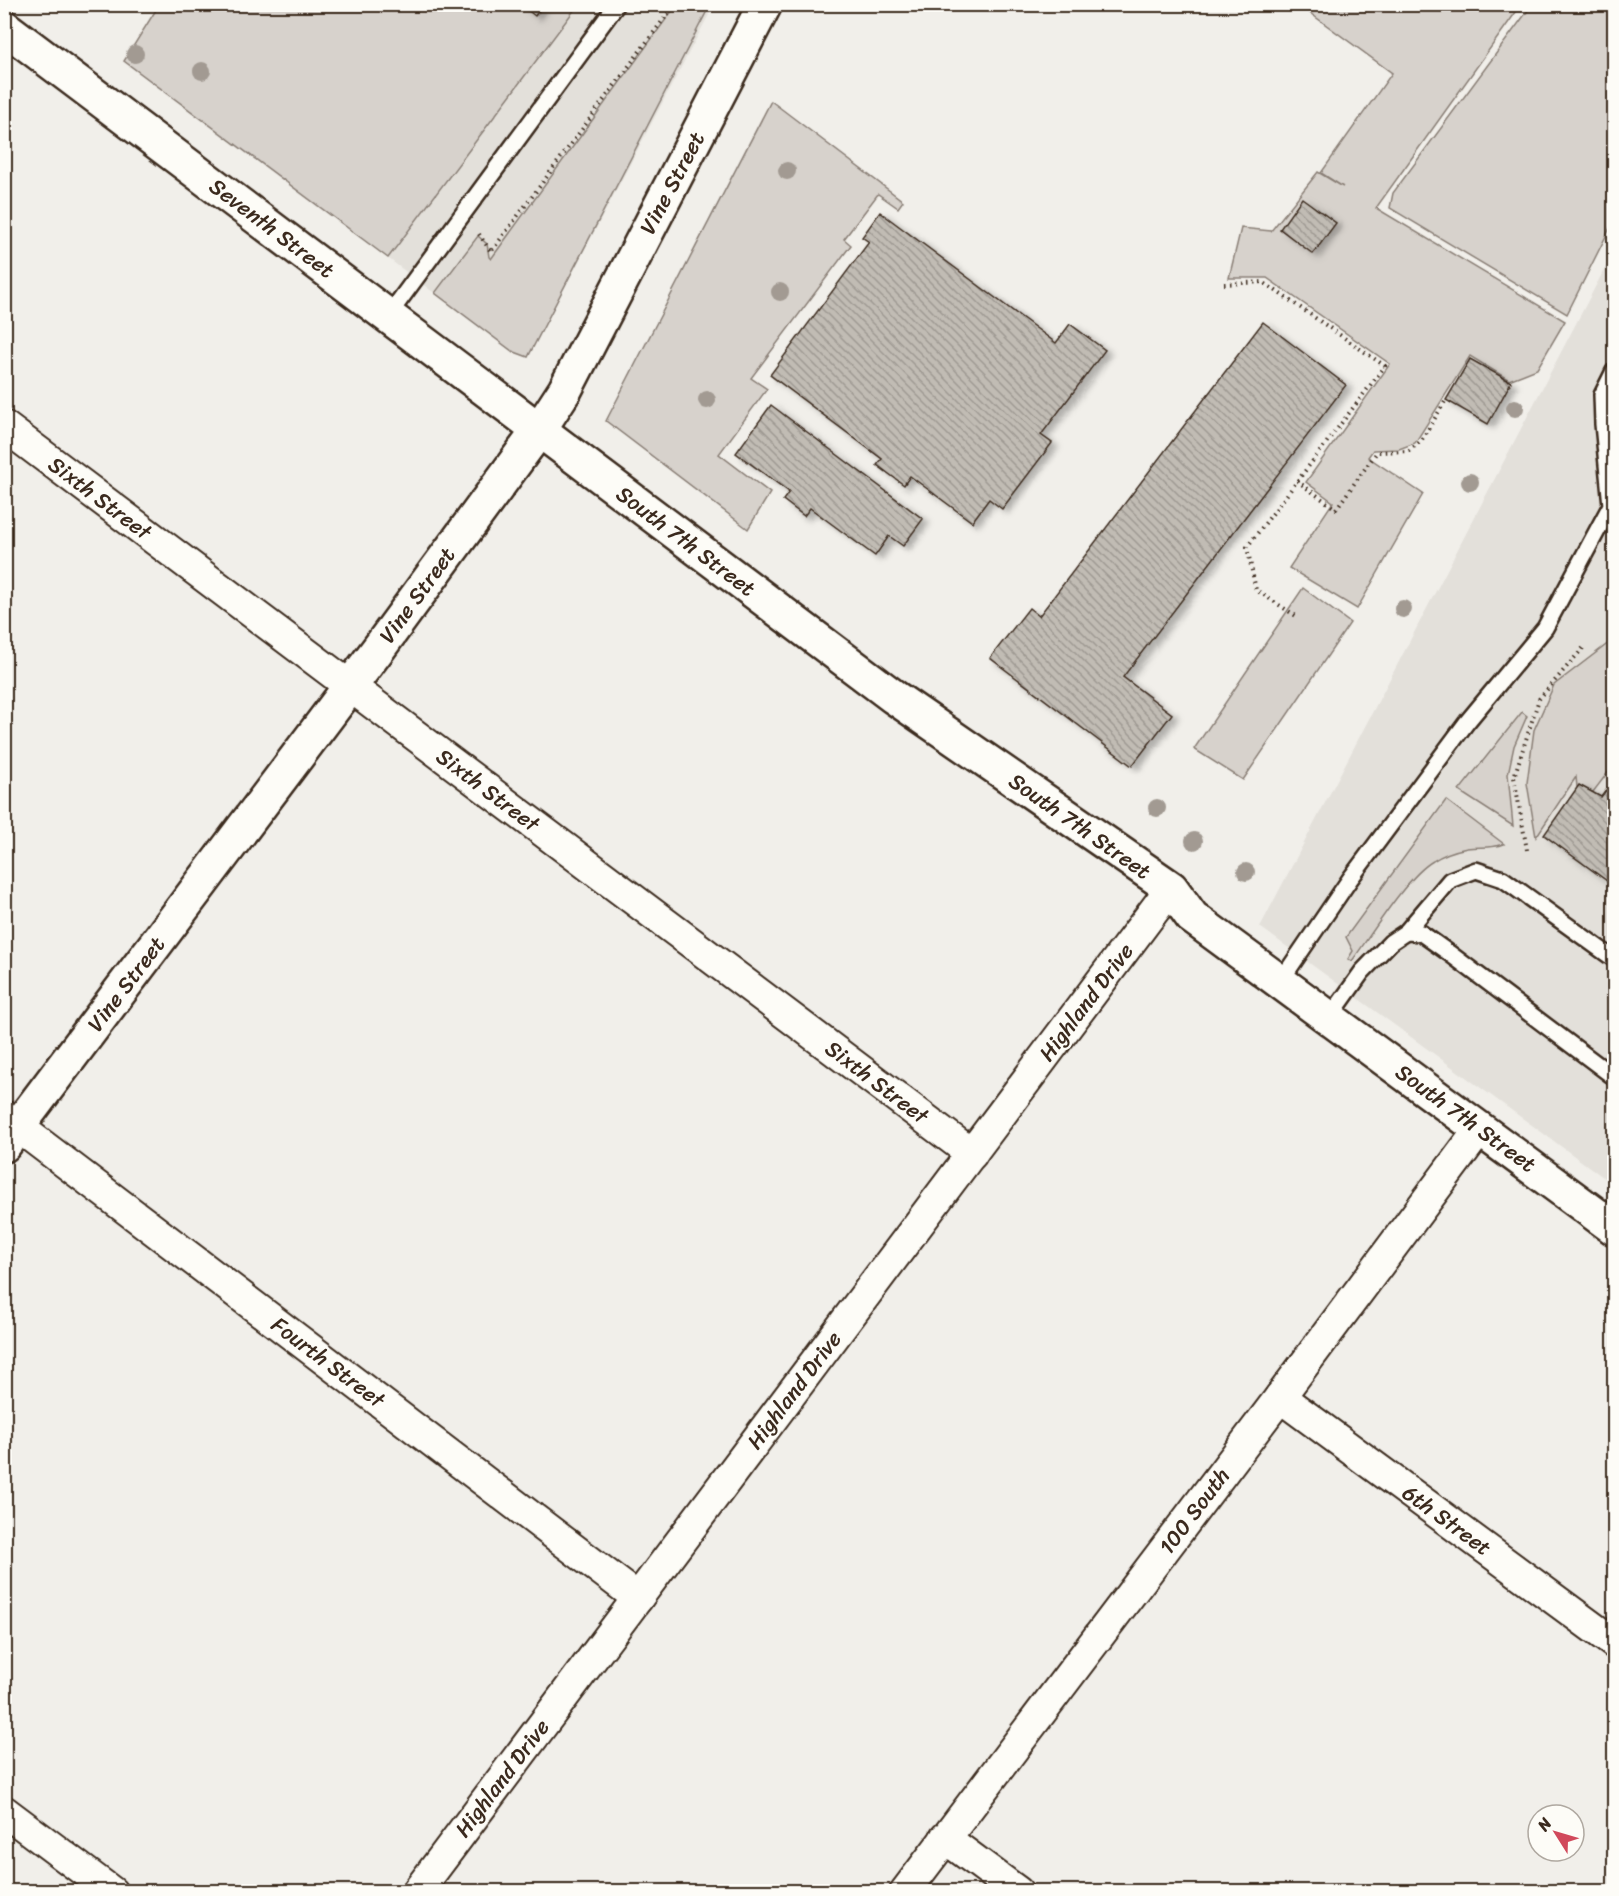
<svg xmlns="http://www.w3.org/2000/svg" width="1619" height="1896" viewBox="0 0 1619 1896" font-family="Sriracha,sans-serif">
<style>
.built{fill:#e3e0da}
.green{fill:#d7d2cc;stroke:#897e75;stroke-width:1.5}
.building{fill:url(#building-back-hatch);stroke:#3b2a1e;stroke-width:1.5;filter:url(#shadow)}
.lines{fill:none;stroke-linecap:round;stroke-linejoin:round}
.lane-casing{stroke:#3b2a1e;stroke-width:20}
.street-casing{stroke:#3b2a1e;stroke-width:34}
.secondary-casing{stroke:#3b2a1e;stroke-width:38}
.path{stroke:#3b2a1e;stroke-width:4;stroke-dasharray:1.5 4.5;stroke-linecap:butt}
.lane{stroke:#fdfcf7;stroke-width:15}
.street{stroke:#fdfcf7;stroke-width:30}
.secondary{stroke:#fdfcf7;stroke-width:33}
.tree{fill:#a29a92}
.labels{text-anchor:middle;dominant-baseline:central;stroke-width:4.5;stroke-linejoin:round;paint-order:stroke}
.street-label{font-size:22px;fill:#3b2a1e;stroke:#fdfcf7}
</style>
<defs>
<pattern id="building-back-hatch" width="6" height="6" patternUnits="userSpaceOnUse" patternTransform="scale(1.5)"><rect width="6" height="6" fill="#c1bcb4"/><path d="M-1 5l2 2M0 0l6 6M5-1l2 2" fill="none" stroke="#9e9992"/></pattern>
<filter id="shadow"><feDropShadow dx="6" dy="4" stdDeviation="3" flood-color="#0004"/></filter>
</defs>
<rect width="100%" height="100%" fill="#f1efea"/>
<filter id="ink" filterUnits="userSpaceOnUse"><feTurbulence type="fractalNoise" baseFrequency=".0167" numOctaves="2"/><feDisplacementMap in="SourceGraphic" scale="12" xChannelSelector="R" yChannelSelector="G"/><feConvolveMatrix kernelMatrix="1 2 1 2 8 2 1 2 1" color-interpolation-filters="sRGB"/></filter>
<g filter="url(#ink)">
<g class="built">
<polygon points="159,5 714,5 528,357 512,351 124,61"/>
<polygon points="1614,251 1614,1185 1260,927"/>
</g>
<g class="green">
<polygon points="522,4 536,15 544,5 578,5 388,258 124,61 159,5"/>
<polygon points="671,5 710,5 528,357 512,351 435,293 478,236 487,244 489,257 491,259 672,11"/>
<polygon points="1299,5 1521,5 1376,208 1565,321 1537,369 1509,380 1470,356 1415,443 1399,449 1373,450 1368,457 1423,494 1357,609 1289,568 1333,502 1306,482 1390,364 1267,278 1229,278 1241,228 1271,231 1318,172 1343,187 1321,173 1392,73"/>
<polygon points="1532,5 1614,5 1614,220 1567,314 1390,208 1393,193"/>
<polygon points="771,101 903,201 898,208 878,194 844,239 851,245 751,378 767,389 719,454 770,493 748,529 606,421"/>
<polygon points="1303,588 1350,623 1243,780 1194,749"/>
<polygon points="1614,639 1614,666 1611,671 1614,674 1614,775 1609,771 1593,792 1577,787 1576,777 1536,837 1527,783 1534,730 1554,685"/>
<polygon points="1522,712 1527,716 1514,746 1508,774 1513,826 1459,791"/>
<path d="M 1446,800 L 1504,844 C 1492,849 1479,846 1467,848 C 1457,850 1442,855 1433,861 C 1407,876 1371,935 1352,961 L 1348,959 L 1353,951 L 1346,937 Z"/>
</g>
<g class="building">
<polygon points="520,4 543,4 535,16"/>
<polygon points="1302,198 1336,223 1313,254 1280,229"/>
<polygon points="880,212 1056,343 1070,324 1105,350 1041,435 1052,443 1002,509 989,499 972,522 910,476 904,485 877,465 882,459 770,375 869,242 862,237"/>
<polygon points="1263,322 1346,385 1123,677 1172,714 1132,766 990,658 1029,608 1039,616"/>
<polygon points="1470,359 1511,382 1488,424 1446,400"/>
<polygon points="771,405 923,519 903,546 889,536 875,556 810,508 804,516 783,500 789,492 736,453"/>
<polygon points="1579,785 1601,797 1610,785 1614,789 1614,886 1544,835"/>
</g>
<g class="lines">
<defs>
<g id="lane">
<polyline points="388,316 617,4"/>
<polyline points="1406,932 1421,933 1449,953 1614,1077"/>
<polyline points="1280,982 1350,879 1467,722 1545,628 1611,505 1603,424 1602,395 1614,371"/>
<polyline points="1330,1017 1362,972 1391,942 1406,932 1450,880 1476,870 1503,879 1614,959"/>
</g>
<g id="street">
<polyline points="4,426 972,1154"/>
<polyline points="4,1116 638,1598"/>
<polyline points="1280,1397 1614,1643"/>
<polyline points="4,1811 112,1892"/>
<polyline points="945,1838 1018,1892"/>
<polyline points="417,1892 1171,888"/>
<polyline points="905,1892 1280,1397 1480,1129"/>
</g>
<g id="secondary">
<polyline points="4,27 894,697 1171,888 1192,917 1614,1228"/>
<polyline points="4,1145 379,648 539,430 565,390 765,4"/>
</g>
</defs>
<use href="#lane" class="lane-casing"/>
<use href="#street" class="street-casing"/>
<use href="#secondary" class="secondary-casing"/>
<g class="path">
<polyline points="479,234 491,252 669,12 668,4"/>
<polyline points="1224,284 1263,282 1385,366 1247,547 1256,590 1296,616"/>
<polyline points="1297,481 1336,509 1377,452 1409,451 1421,441 1446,400"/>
<polyline points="1527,850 1514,777 1539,699 1583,648"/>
</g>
<use href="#lane" class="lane"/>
<use href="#street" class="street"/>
<use href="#secondary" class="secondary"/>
</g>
<g class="tree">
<circle cx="135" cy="54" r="9"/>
<circle cx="202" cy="71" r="9"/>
<circle cx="787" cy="171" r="9"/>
<circle cx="780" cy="292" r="9"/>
<circle cx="707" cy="400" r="9"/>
<circle cx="1515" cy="408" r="9"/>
<circle cx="1470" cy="482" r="9"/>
<circle cx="1403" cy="609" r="9"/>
<circle cx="1157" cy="808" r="9"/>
<circle cx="1194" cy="841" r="9"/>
<circle cx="1246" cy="872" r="9"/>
</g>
</g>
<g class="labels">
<g class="street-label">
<text transform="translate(672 183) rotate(-62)">Vine Street</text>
<text transform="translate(272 228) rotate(37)">Seventh Street</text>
<text transform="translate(100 498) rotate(37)">Sixth Street</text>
<text transform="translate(686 541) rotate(37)">South 7th Street</text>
<text transform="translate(417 595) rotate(-54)">Vine Street</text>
<text transform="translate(488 790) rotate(37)">Sixth Street</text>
<text transform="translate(1080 826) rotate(35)">South 7th Street</text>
<text transform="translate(126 984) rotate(-53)">Vine Street</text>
<text transform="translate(1086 1002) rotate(-53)">Highland Drive</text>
<text transform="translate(877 1082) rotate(37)">Sixth Street</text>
<text transform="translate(1466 1118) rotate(36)">South 7th Street</text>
<text transform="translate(328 1362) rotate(37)">Fourth Street</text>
<text transform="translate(794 1390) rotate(-53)">Highland Drive</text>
<text transform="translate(1194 1511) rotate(-53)">100 South</text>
<text transform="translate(1447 1520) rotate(36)">6th Street</text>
<text transform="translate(502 1778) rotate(-53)">Highland Drive</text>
</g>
</g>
<rect width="1619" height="1896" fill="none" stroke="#fdfcf7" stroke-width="24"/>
<rect x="12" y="12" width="1595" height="1872" fill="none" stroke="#3b2a1e" stroke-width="2" filter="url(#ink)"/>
<g transform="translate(1556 1833) rotate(307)"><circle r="28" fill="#fdfcf7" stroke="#afa8a0" stroke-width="1.5"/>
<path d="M0-4.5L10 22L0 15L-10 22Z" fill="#d1495b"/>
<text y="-9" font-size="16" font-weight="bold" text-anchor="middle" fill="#3b2a1e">N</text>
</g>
</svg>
